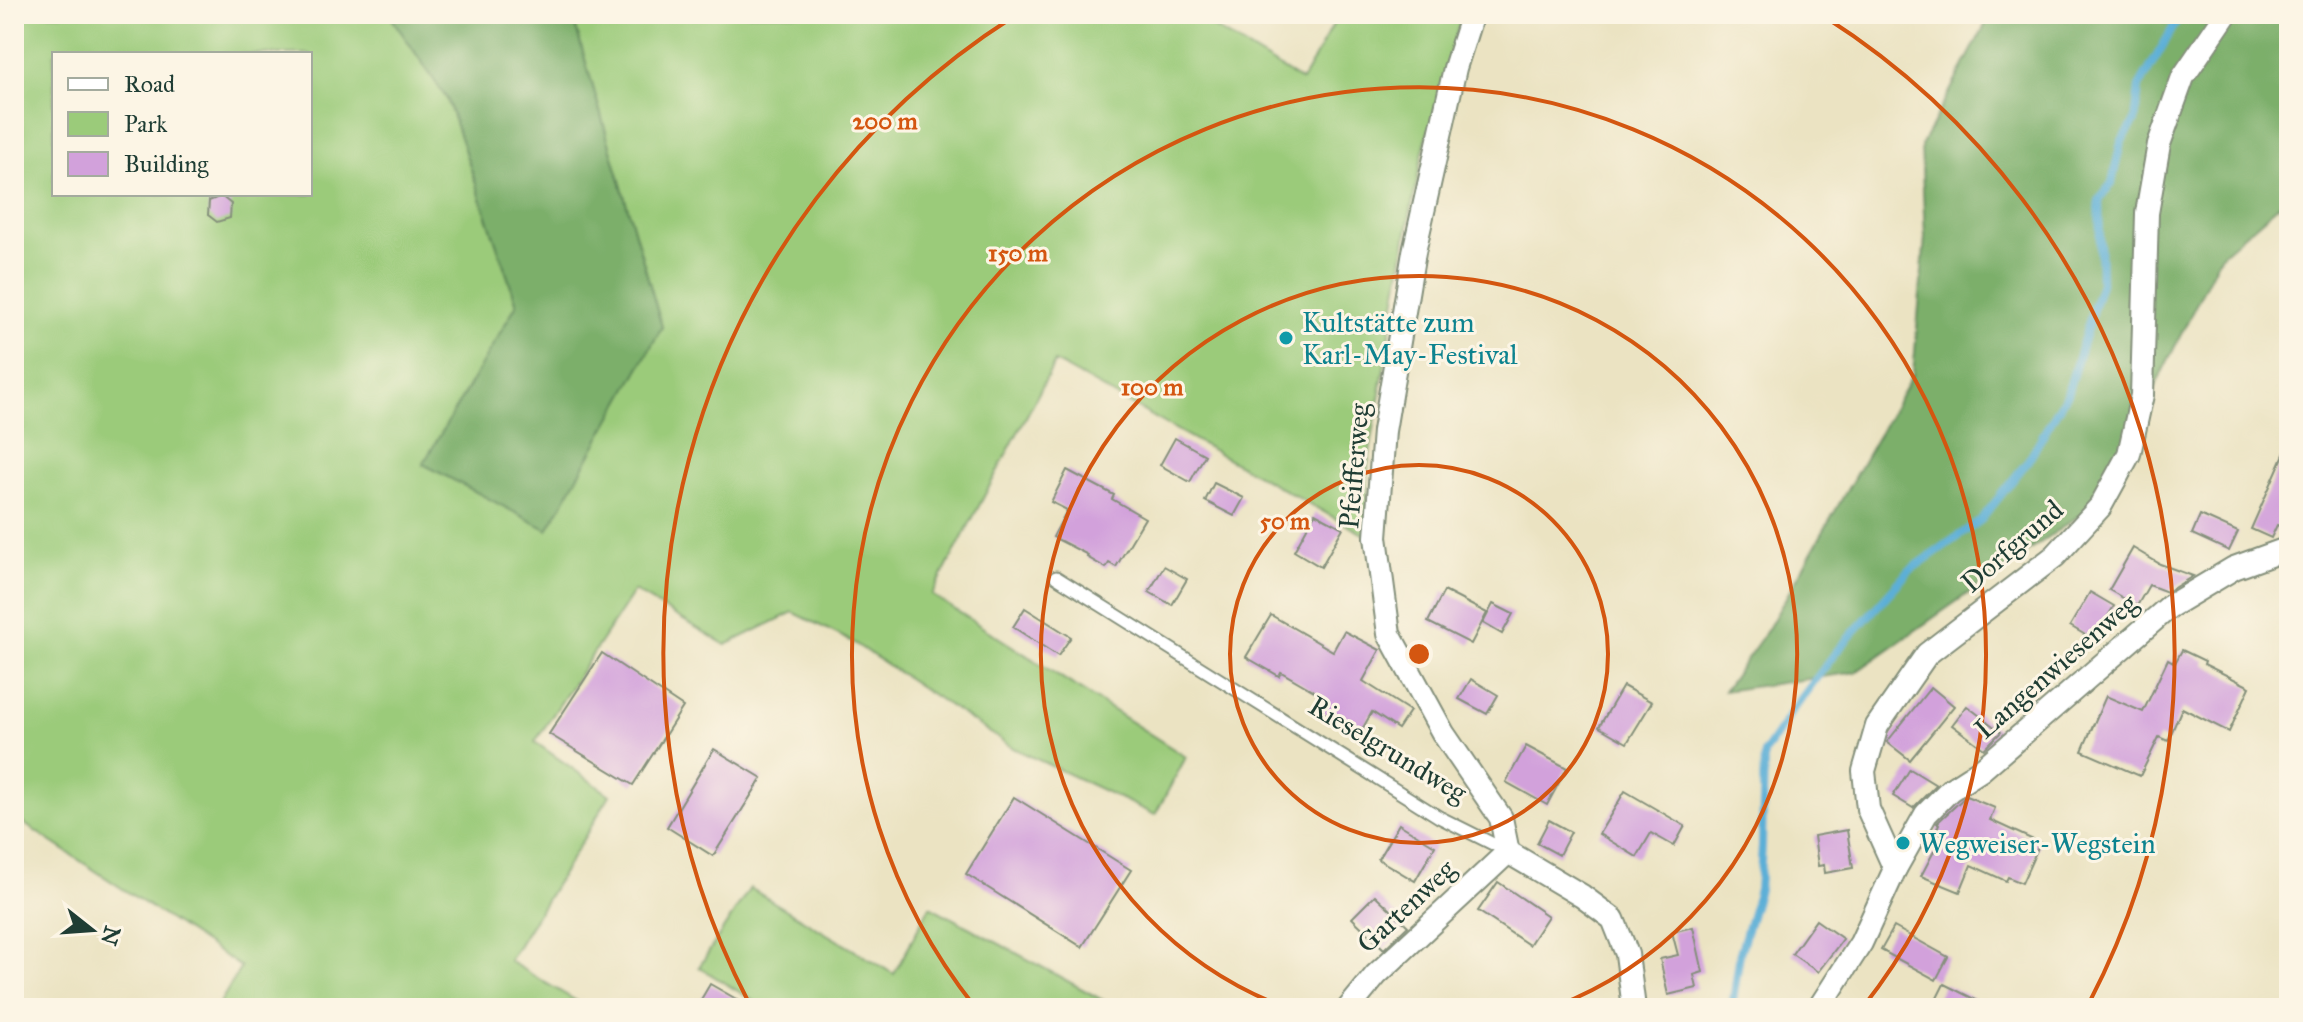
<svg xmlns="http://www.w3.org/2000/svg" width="2303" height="1022" viewBox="0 0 2303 1022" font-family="'IM FELL Great Primer',serif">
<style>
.green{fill:#9bcb7a;stroke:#5d8457;stroke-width:2;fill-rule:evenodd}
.forest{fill:#7caf6a;stroke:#4e764f;stroke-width:2}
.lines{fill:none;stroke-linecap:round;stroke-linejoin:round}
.stream{stroke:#5bafd7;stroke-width:8}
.building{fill:#d2a1db}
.service-casing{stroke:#85907b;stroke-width:15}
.minor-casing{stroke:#85907b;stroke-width:26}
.service{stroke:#fff;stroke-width:11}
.minor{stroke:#fff;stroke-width:22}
.ring{fill:none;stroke:#d45610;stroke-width:4}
.culture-dot{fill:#0f9aa8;stroke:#fcf5e5;stroke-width:3}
.labels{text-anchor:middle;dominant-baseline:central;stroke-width:6;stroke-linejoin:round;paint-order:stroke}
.culture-label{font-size:28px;fill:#0d838f;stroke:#fcf5e5;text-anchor:start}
.street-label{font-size:28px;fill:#1f3d34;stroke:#fcf5e5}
.centre{fill:#d45610;stroke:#fcf5e5;stroke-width:4}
.ring-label{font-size:24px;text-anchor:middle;font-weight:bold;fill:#d45610;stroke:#fcf5e5;stroke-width:6;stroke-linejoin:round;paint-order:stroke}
</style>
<rect width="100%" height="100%" fill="#fcf5e5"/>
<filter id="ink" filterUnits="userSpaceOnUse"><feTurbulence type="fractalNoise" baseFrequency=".0125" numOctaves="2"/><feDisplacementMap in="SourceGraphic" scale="16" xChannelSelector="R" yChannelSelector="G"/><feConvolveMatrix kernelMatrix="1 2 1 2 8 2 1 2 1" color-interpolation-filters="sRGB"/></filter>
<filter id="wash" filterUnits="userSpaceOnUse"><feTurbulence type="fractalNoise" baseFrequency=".006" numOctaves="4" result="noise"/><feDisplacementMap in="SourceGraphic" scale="32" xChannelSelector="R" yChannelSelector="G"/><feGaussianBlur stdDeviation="1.8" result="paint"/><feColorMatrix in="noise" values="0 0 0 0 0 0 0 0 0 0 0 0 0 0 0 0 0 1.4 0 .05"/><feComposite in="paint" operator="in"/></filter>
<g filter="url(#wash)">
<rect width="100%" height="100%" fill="#ebe3c2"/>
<g class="green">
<path d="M 14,14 L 389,14 L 447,99 L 517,304 L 424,464 L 662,327 L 572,14 L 1191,14 L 1302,81 L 1339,14 L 1462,14 L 1423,151 L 1409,220 L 1368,464 L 1367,536 L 1055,362 L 932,595 L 1186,757 L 1155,815 L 1013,748 L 851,641 L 793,612 L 726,645 L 634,591 L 535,742 L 610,795 L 509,961 L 588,1008 L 217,1008 L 241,967 L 14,817 ZM 54,54 L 310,54 L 310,194 L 54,194 Z"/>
<polygon points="750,888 894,974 930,906 1117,1008 765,1008 699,967"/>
</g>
<g class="forest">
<polygon points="389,14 572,14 662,327 548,530 423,464 517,304 447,99"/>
<polygon points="1991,14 2289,14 2289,196 2220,256 2097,503 1856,672 1724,691 1768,629 1913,374 1925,237 1921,146"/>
</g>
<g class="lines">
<polyline class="stream" points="1732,1008 1740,953 1759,889 1762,847 1764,753 1794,708 1836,652 1909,571 1981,520 2027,462 2067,394 2101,283 2099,200 2112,183 2121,142 2135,121 2139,87 2181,14"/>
</g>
<g id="blocks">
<g class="building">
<polygon points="221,196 231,204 230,218 217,222 208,215 209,201"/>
<polygon points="1175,438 1205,455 1190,482 1160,465"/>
<polygon points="2289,443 2289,506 2280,526 2277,525 2271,538 2251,529"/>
<polygon points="1067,470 1114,495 1112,499 1145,518 1116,567 1109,563 1106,568 1087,557 1088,555 1053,537 1067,510 1051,502"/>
<polygon points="1214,483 1244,498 1234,516 1205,501"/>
<polygon points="1315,513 1343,528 1321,567 1294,551"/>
<polygon points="2200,515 2238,532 2229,551 2192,534"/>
<polygon points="2133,548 2160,564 2193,576 2167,592 2149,585 2137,606 2109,590"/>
<polygon points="1164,566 1187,579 1172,605 1149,592"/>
<polygon points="1444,591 1487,613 1471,644 1428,622"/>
<polygon points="2090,592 2114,606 2094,640 2070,626"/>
<polygon points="1493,604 1513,614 1502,634 1483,623"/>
<polygon points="1025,608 1071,637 1058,656 1013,627"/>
<polygon points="1271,615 1333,651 1344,631 1380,650 1363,681 1410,711 1398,729 1372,712 1360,733 1319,710 1326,698 1281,672 1279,676 1246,657"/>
<polygon points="2182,650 2205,661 2204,664 2250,687 2229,732 2182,708 2168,741 2159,737 2140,776 2082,751 2106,696 2143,712 2168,659 2175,663"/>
<polygon points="602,653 683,707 633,785 549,734"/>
<polygon points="1471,679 1498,695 1487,714 1459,699"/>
<polygon points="1623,686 1652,702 1627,743 1599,727"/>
<polygon points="1931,687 1954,706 1910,760 1887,742"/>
<polygon points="1967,706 2001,732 1984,749 1952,725"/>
<polygon points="1526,746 1567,768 1547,805 1506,782"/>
<polygon points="714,749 762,778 713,856 667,827"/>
<polygon points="1910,769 1936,785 1913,808 1893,796"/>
<polygon points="1625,791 1685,826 1674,846 1651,833 1637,857 1599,834"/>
<polygon points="1966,796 1995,808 1990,820 2040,843 2022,883 2008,877 2006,881 1971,865 1960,892 1921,876 1942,836 1936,831 1939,824 1937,823"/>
<polygon points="1014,797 1131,870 1082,947 966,874"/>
<polygon points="1549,820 1571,832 1559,855 1537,843"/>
<polygon points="1399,824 1435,846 1415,881 1378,859"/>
<polygon points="1847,830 1853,868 1825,873 1824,865 1818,866 1814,836"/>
<polygon points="1498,882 1548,916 1529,945 1478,911"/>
<polygon points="1375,895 1408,926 1384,949 1352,918"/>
<polygon points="1816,920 1843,939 1818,972 1792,954"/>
<polygon points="1693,927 1703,972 1694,975 1697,988 1668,995 1660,959 1678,955 1672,932"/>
<polygon points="1894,927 1948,957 1936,980 1881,950"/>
<polygon points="710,984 752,1008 696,1008"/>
<polygon points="1944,984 1992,1008 1932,1008"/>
</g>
</g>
</g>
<g filter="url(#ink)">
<use href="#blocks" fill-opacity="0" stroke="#85907b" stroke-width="2"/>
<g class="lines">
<defs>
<polyline id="service" points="1056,577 1439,817 1507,851"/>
<g id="minor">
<polyline points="1472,14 1455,68 1414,252 1384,431 1376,537 1389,634 1443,733 1501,818 1508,852"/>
<polyline points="1508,852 1582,896 1613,919 1627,954 1634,1008"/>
<polyline points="1895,869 1868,809 1864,771 1877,726 1927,654 2055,556 2100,507 2129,454 2142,395 2147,213 2159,144 2183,77 2226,14"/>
<polyline points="1349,1008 1376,975 1508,852"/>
<polyline points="1819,1008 1861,943 1895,869 1926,814 1950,790 1981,770 2169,607 2234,568 2289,548"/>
</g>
</defs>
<use href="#service" class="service-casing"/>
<use href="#minor" class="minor-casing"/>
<use href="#service" class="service"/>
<use href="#minor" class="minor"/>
</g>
</g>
<g class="ring">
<circle cx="1419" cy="654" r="189"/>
<path d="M1284 1007A378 378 0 1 1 1554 1007"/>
<path d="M975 1007A567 567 0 1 1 1863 1007"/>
<path d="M749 1003A755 755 0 0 1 1013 17M1825 17A755 755 0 0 1 2089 1003"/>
</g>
<g class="culture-dot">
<circle cx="1286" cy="338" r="8"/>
<circle cx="1903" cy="843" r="8"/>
</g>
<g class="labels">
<g class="culture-label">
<text x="1302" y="322">Kultstätte zum<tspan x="1302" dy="32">Karl-May-Festival</tspan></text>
<text x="1919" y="843">Wegweiser-Wegstein</text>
</g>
<g class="street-label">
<text transform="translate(1354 466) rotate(-85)">Pfeifferweg</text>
<text transform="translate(2012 546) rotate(-41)">Dorfgrund</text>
<text transform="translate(2056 666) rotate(-41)">Langenwiesenweg</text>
<text transform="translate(1388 749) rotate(31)">Rieselgrundweg</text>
<text transform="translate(1406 906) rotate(-43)">Gartenweg</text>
</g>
</g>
<circle cx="1419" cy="654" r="12" class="centre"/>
<g class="ring-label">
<text x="885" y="129">200 m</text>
<text x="1018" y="261">150 m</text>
<text x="1152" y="395">100 m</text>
<text x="1285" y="529">50 m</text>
</g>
<rect width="2303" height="1022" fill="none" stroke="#fcf5e5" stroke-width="48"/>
<rect x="52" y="52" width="260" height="144" fill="#fcf5e5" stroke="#a4ab9e" stroke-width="2"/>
<rect x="68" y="78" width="40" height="12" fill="#ffffff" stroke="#a4ab9e" stroke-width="2"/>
<text x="124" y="92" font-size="24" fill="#1f3d34">Road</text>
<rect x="68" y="112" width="40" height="24" fill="#9bcb7a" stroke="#a4ab9e" stroke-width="2"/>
<text x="124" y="132" font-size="24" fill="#1f3d34">Park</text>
<rect x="68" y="152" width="40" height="24" fill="#d2a1db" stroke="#a4ab9e" stroke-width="2"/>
<text x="124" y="172" font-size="24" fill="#1f3d34">Building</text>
<g transform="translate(92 930) rotate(107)" stroke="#fcf5e5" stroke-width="6" paint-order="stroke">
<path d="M0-6L14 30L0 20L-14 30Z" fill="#1f3d34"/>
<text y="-12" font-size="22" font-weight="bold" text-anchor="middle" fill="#1f3d34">N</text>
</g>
</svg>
